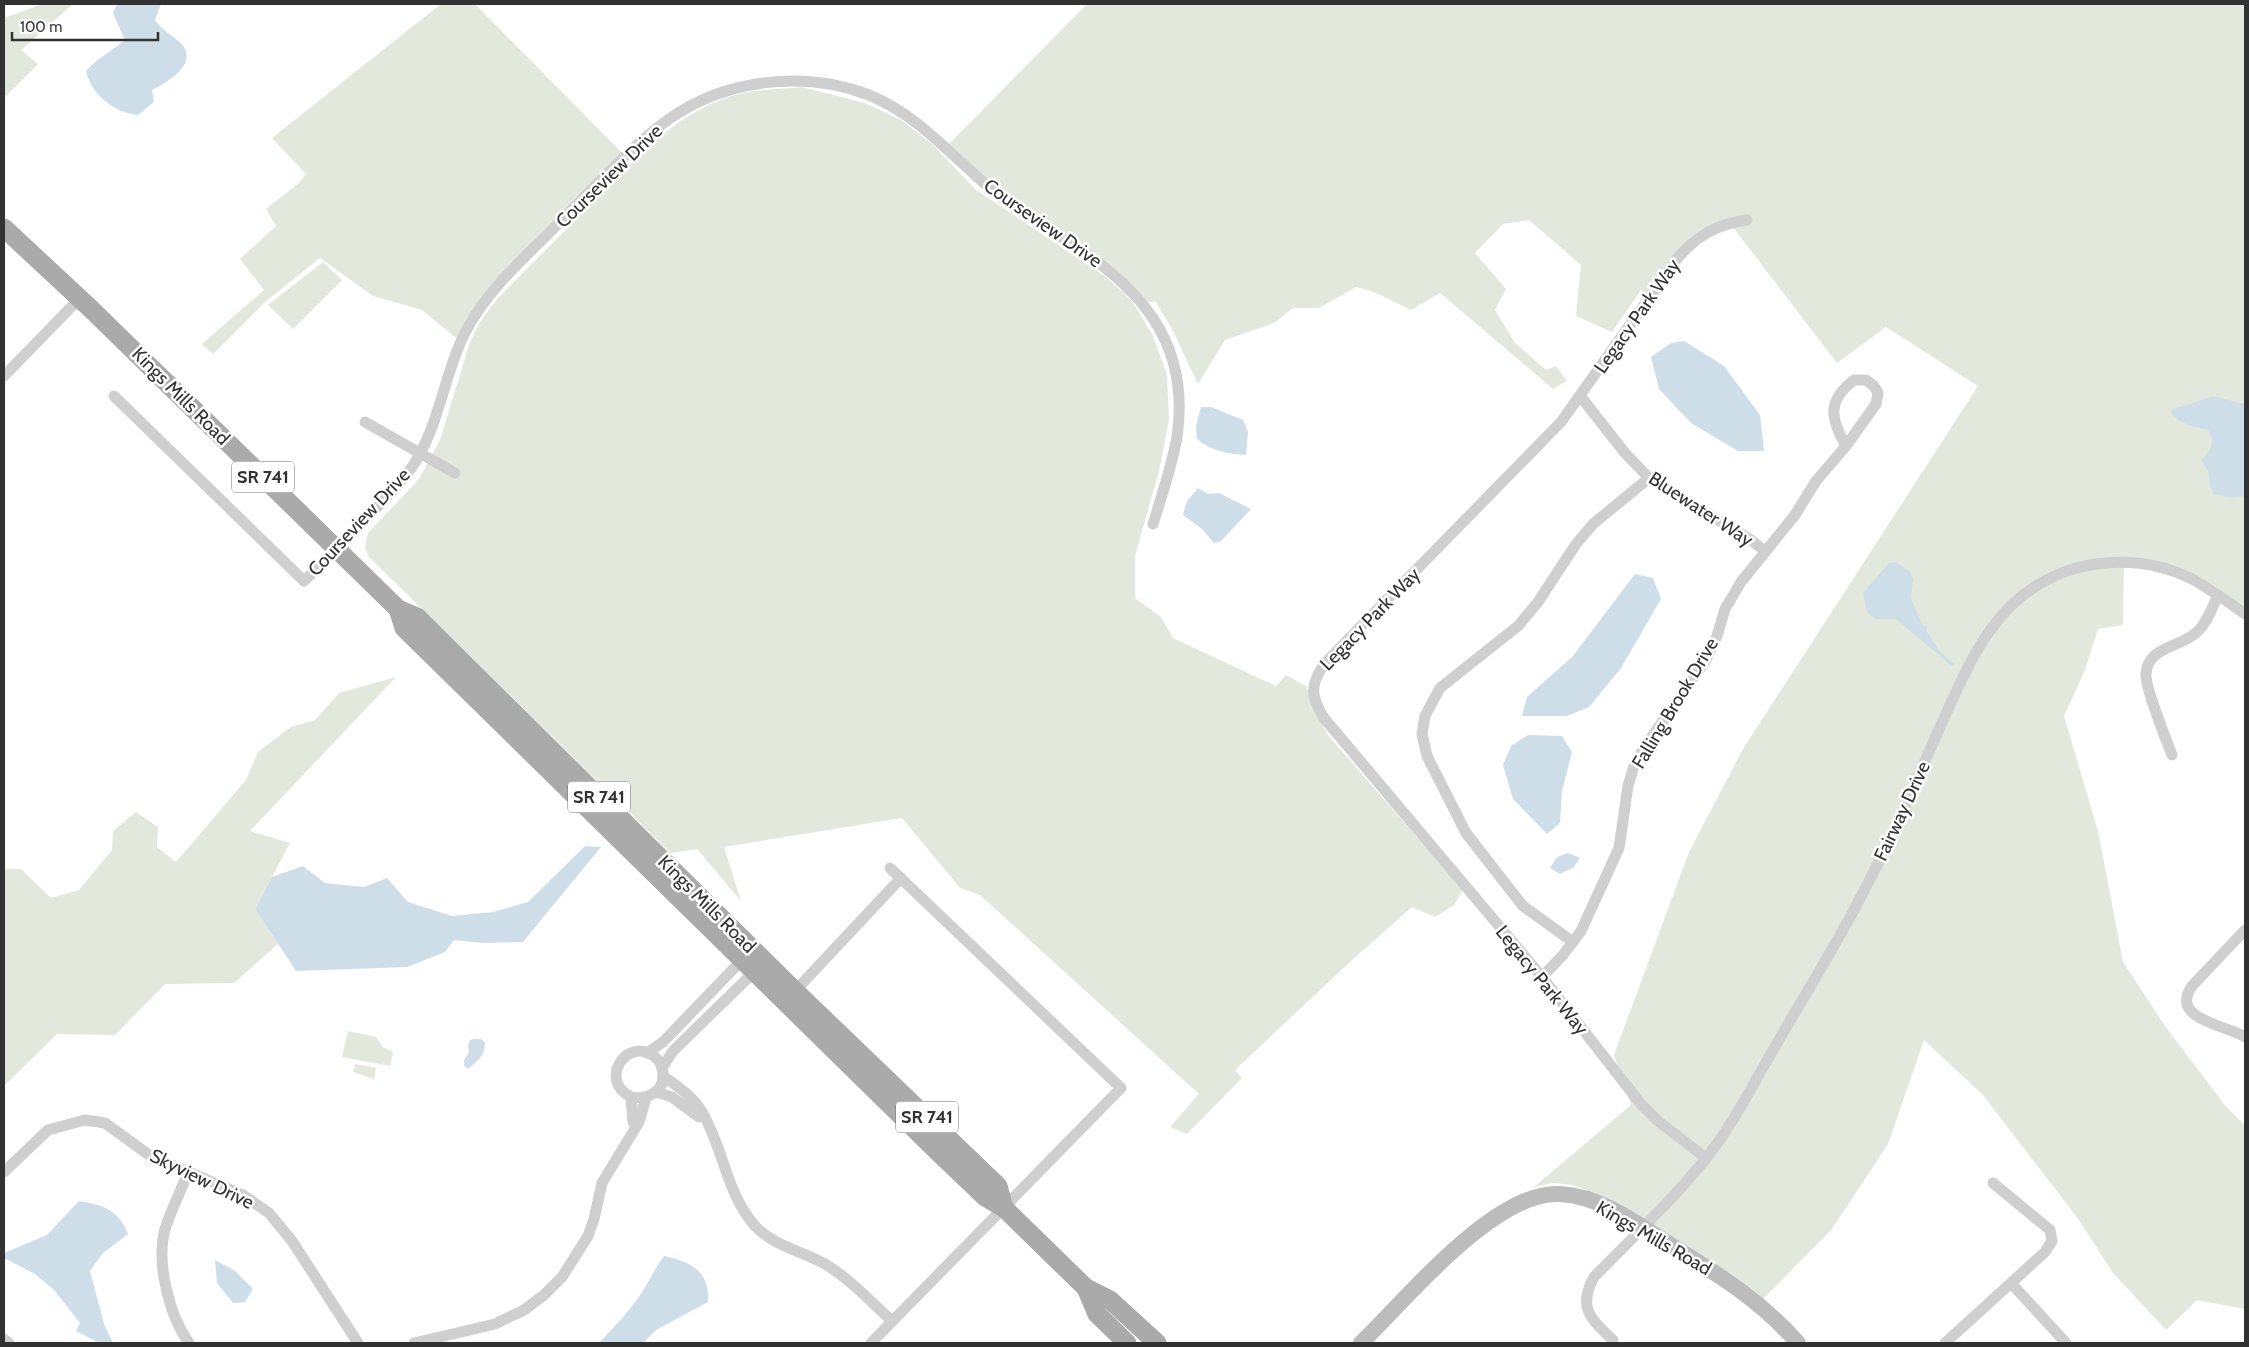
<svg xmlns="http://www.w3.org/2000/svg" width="2249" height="1347" viewBox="0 0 2249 1347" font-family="Cabin,sans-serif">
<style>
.green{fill:#e2e8dc}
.water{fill:#cedee9}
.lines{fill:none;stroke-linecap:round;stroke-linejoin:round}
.street{stroke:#cfcfcf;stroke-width:11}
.secondary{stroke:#bcbcbc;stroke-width:16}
.primary{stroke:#aaa;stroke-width:19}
.labels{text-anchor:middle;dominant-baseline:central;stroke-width:5;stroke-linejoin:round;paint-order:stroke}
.shield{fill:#fff;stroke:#707070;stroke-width:1}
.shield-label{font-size:18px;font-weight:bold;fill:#323232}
.street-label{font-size:19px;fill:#323232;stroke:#fff}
</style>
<rect width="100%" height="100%" fill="#fff"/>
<g class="green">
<polygon points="42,4 73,4 21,50 38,64 4,98 4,18"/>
<polygon points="441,4 475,4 626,157 518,265 461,342 422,310 373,296 320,258 266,301 213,354 202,344 264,290 240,259 276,226 266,209 300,182 306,174 272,138"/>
<polygon points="1087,4 2245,4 2245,614 2201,584 2124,562 2123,625 2098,629 2085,670 2064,716 2098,831 2123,962 2165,1026 2224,1104 2245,1126 2245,1309 2197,1300 2166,1330 2113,1273 2079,1220 1983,1095 1924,1040 1888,1144 1832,1229 1758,1304 1603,1197 1573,1185 1553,1183 1534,1187 1631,1105 1614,1055 1689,852 1743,749 1978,386 1886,327 1837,363 1729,222 1690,243 1650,297 1641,290 1612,332 1576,316 1581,265 1529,220 1503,224 1475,253 1506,289 1495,310 1515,343 1546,370 1556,366 1567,381 1553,389 1440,293 1411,310 1374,292 1356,287 1319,308 1293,308 1274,323 1225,340 1198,384 1171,327 1155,301 1143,304 1129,287 1014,207 946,147"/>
<path d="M 802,87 L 865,103 L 901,120 L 931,143 L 976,190 L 1106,277 L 1132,301 L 1153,336 L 1167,375 L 1169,420 L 1159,471 L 1135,556 L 1135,598 L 1161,617 L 1173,638 L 1276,686 L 1286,675 L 1306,686 L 1327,734 L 1463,890 L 1454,905 L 1435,917 L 1412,907 L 1352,960 L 1235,1070 L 1242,1078 L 1187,1134 L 1170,1127 L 1199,1094 L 980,895 L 960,888 L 902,818 L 724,847 L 741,901 L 697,849 L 671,853 L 368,556 L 365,547 L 368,533 L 419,479 L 440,440 L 470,342 L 480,322 L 497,299 L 652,143 C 679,121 709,100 744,93 C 762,89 783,89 802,87 Z"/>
<polygon points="323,262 342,280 293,329 268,305"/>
<polygon points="396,677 250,831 290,843 255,909 278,944 234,983 165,984 115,1035 57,1034 4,1086 4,869 21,869 51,898 79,890 112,850 113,831 136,812 158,827 157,847 176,862 246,780 258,752 291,727 315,720 339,693"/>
<polygon points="348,1031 376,1037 383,1047 393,1052 390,1066 342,1057"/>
<polygon points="355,1064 376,1068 374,1079 354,1072"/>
</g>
<g class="water">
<path d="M 117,4 L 161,4 L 155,20 C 163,32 178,38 184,47 C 196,66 166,83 152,90 L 154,102 L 138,115 C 115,113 91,95 86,71 C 96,59 112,51 125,40 L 113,13 Z"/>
<polygon points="1684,341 1724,366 1760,415 1764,451 1738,451 1691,423 1659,389 1651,357 1671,343"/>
<path d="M 2214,396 L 2245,404 L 2245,496 L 2231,498 L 2214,494 L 2210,486 L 2208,471 L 2201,460 C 2211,450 2216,444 2208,430 C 2196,427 2177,424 2171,412 L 2173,409 Z"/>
<path d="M 1201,407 L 1211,407 L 1243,420 L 1248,432 L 1246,455 C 1228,454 1211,451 1197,439 L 1196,426 Z"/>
<polygon points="1198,488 1208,494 1219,493 1251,509 1221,541 1214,543 1202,529 1183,515 1187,501"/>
<polygon points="1896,562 1910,572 1913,579 1911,598 1922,624 1927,627 1926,630 1940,652 1955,664 1952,666 1896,619 1875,619 1867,612 1863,593 1889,563"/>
<polygon points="1635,574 1653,578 1661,599 1621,668 1589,707 1567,716 1522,716 1527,697 1572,657"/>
<polygon points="1528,735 1562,736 1572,752 1562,791 1560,823 1547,834 1513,799 1503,765 1511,746"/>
<polygon points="585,846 601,847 523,942 484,943 454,940 445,952 407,967 296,971 255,909 272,877 303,866 325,883 364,887 387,878 408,902 452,916 493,912 528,902"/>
<polygon points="1568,853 1580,858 1574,867 1560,874 1550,868 1557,857"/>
<path d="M 475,1039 L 481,1039 L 485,1043 C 485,1056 477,1061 468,1069 L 464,1066 L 464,1060 L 469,1052 L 468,1045 L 470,1040 Z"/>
<path d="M 79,1201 C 103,1205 119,1210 128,1234 L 103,1253 L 90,1271 L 104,1324 L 113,1343 L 99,1343 L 76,1331 L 80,1323 L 54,1290 L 35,1274 L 4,1258 L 4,1253 L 47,1235 Z"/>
<path d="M 664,1256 C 691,1262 710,1271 708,1302 L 656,1330 L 643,1343 L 599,1343 C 614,1327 630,1311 642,1292 C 650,1280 655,1268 664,1256 Z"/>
<polygon points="215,1260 234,1270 253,1289 245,1302 233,1303 217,1283"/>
</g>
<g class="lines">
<g class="street">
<polyline points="4,376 80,298"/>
<path d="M 114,396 L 304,581 C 324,562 343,541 363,522 C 379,505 396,489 410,470 C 440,428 443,374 467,329 C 490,286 530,253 563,219 C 597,185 630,147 669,119 C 726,79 804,70 869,95 C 916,114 947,151 984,183 C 1008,205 1037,222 1064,239 C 1139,286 1191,341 1177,437 C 1172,466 1162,495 1153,524"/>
<polyline points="1581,397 1625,453 1649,478 1751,540 1765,551"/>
<polyline points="365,422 455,473"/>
<path d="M 2172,755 C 2166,740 2145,686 2146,674 C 2148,646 2180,648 2197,632 C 2207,623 2212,608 2218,595"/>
<path d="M 2245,930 L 2192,986 C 2169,1020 2227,1025 2245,1037"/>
<polyline points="1573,942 1523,906 1466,833 1427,756 1422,734 1425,716 1440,688 1518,626 1538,602 1576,544 1593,524 1649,478"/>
<path d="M 1542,977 L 1563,955 L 1581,931 L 1619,848 L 1628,786 L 1634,766 L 1644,748 L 1706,660 L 1717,636 L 1725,609 L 1741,582 L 1795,515 L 1816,481 L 1846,446 L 1876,404 L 1878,393 L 1874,386 L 1866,380 L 1854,380 C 1827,401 1830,418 1846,446"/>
<polyline points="795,991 901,878"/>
<polyline points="647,1053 663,1042 741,961"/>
<polyline points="662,1068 673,1051 753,973"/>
<path d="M 663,1076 C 677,1086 694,1097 702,1112 C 724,1149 726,1193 755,1226 C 774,1246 802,1251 825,1264 C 850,1279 870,1301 892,1321"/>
<polyline points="656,1092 672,1097 699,1117"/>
<path d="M 631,1097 C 647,1100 664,1092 663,1074 C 663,1067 660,1061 655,1057 C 628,1035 597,1080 631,1097 L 633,1122"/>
<path d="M 1706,1158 L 1658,1121 L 1640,1103 L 1542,977 L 1324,718 C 1310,695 1310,685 1325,663 L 1561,422 L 1676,260 C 1696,236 1717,224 1747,220"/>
<polyline points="4,1172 48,1130 85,1120 105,1123 149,1155 243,1195 269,1213 292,1241 358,1343"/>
<path d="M 188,1172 C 181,1191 171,1210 165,1229 C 156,1263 169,1315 189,1343"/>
<polyline points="2011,1283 2066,1343"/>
<polyline points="4,1339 9,1343"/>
<path d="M 1613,1340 C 1591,1319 1577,1308 1594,1277 C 1632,1238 1673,1200 1707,1157 C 1734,1123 1754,1082 1776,1045 C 1807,991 1840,939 1868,883 C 1895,832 1917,778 1941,725 C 1963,677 1983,625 2026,593 C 2074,557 2139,553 2192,579 C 2210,589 2228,602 2245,614"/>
<polyline points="414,1343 495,1324 524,1310 544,1295 562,1277 588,1236 594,1219 602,1183 639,1122 646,1098"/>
<polyline points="871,1343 1121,1088 890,868"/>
<polyline points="1945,1343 2045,1252 2052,1241 2050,1230 2044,1225 1993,1183"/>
</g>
<path class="secondary" d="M 1361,1343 C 1406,1300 1495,1190 1560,1194 C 1599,1196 1635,1222 1666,1242 C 1717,1274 1758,1298 1798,1343"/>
<g class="primary">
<polyline points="4,228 91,309 398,609 417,617 795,991 998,1186 1004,1208"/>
<polyline points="398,609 404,628 939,1153 985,1197 1004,1208 1086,1288 1110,1300 1157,1343"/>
<polyline points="1086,1288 1097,1314 1127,1343"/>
</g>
</g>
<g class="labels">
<g class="shield">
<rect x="232" y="461.5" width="62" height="31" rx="4"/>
<rect x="568" y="781.5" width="62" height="31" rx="4"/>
<rect x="896" y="1101.5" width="62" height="31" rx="4"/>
</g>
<g class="shield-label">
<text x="263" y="477">SR 741</text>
<text x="599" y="797">SR 741</text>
<text x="927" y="1117">SR 741</text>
</g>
<g class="street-label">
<text transform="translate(609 176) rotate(-44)">Courseview Drive</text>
<text transform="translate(1043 223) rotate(35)">Courseview Drive</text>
<text transform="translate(1637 316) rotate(-55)">Legacy Park Way</text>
<text transform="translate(181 396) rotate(45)">Kings Mills Road</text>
<text transform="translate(1701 509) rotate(33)">Bluewater Way</text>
<text transform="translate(359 522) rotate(-47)">Courseview Drive</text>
<text transform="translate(1370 619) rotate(-46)">Legacy Park Way</text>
<text transform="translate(1675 703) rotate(-59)">Falling Brook Drive</text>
<text transform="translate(1902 811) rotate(-65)">Fairway Drive</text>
<text transform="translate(707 904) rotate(45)">Kings Mills Road</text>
<text transform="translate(1542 980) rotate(51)">Legacy Park Way</text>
<text transform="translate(202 1179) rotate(26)">Skyview Drive</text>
<text transform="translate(1654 1238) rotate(30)">Kings Mills Road</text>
</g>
</g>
<rect width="2249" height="1347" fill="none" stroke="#323232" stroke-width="10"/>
<path d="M12 32v8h146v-8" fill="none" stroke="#323232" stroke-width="2.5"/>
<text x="20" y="32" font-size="15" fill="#323232" stroke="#ffffff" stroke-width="4" paint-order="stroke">100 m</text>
</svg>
